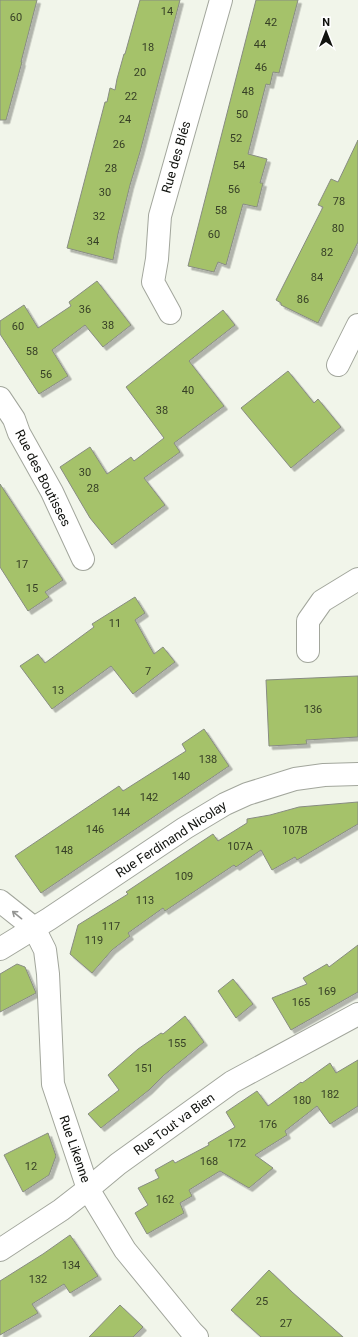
<svg xmlns="http://www.w3.org/2000/svg" width="358" height="1337" viewBox="0 0 358 1337" font-family="Roboto,sans-serif">
<style>
.building{fill:#a5c26b;stroke:#888c82;filter:url(#shadow)}
.lines{fill:none;stroke-linecap:round;stroke-linejoin:round}
.street-casing{stroke:#a2a69c;stroke-width:24}
.secondary-casing{stroke:#a2a69c;stroke-width:24}
.street{stroke:#fff;stroke-width:22}
.secondary{stroke:#fff;stroke-width:22}
.oneway{stroke:#949593}
.labels{text-anchor:middle;dominant-baseline:central;stroke-width:3.5;stroke-linejoin:round;paint-order:stroke}
.number-label{font-size:11px;fill:#363f26}
.street-label{font-size:13px;fill:#11130f;stroke:#fff}
</style>
<defs>
<filter id="shadow"><feDropShadow dx="3.5" dy="3.5" stdDeviation="0" flood-color="#0004"/></filter>
</defs>
<rect width="100%" height="100%" fill="#f1f5ea"/>
<g class="building">
<polygon points="0,0 37,0 21,62 22,62 6,120 0,120"/>
<polygon points="140,0 180,0 140,152 130,185 118,234 113,260 67,248 105,102 107,102 110,88 115,90 117,79 124,54 125,54"/>
<polygon points="256,0 298,0 279,73 273,72 270,85 266,84 248,154 267,159 260,183 263,183 257,207 243,204 226,265 218,262 214,272 188,266"/>
<polygon points="358,140 358,242 318,323 281,305 281,303 276,300 323,207 318,205 331,179 338,182"/>
<polygon points="97,281 131,325 103,347 85,325 52,350 68,376 39,394 0,334 0,321 24,305 38,328 71,306 69,302"/>
<polygon points="223,310 235,325 189,361 224,406 174,443 180,452 144,478 165,505 112,545 90,518 60,467 90,447 107,474 131,457 134,461 164,438 126,387"/>
<polygon points="288,371 314,403 318,399 341,427 291,468 241,408"/>
<polygon points="0,484 63,580 45,592 49,597 28,611 0,567"/>
<polygon points="135,597 145,613 135,620 154,654 163,647 175,662 133,694 111,666 52,709 20,666 38,654 45,663 94,627 92,624"/>
<polygon points="358,676 358,737 306,740 307,744 269,746 266,680"/>
<polygon points="204,729 229,766 41,893 15,856 119,786 123,791 186,751 182,744"/>
<polygon points="358,802 358,824 297,860 295,857 272,870 261,850 236,867 234,865 165,911 163,908 128,933 130,936 112,950 92,973 70,954 78,925 128,894 126,892 213,834 218,841 247,823 247,819 270,815 299,807"/>
<polygon points="358,945 358,992 291,1030 272,998 307,984 303,978 327,964 329,967"/>
<polygon points="17,964 25,967 36,993 0,1012 0,974"/>
<polygon points="233,979 253,1004 236,1018 218,991"/>
<polygon points="185,1016 204,1042 163,1076 149,1090 101,1128 88,1114 119,1090 108,1075 138,1049 161,1033 163,1034"/>
<polygon points="358,1060 358,1106 330,1124 317,1106 285,1131 287,1135 255,1155 273,1168 249,1188 220,1171 189,1190 192,1196 180,1203 184,1213 147,1234 135,1213 148,1205 138,1188 159,1178 155,1170 173,1160 175,1163 209,1145 208,1143 235,1127 226,1112 257,1091 268,1106 301,1082 302,1083 330,1063 336,1073"/>
<polygon points="48,1133 56,1156 49,1175 23,1192 4,1155"/>
<polygon points="70,1235 98,1276 70,1293 64,1284 32,1304 38,1313 0,1335 0,1281 43,1254"/>
<polygon points="269,1270 292,1292 343,1337 261,1337 231,1310"/>
<polygon points="120,1305 143,1327 133,1337 89,1337"/>
</g>
<g class="lines">
<defs>
<g id="street">
<polyline points="170,313 153,282 157,259 160,216 221,0"/>
<polyline points="338,365 358,325"/>
<polyline points="0,398 14,419 19,433 52,492 83,559"/>
<polyline points="308,651 308,621 322,601 358,579"/>
<polyline points="0,901 34,928 45,950 48,974 53,1084 88,1189 125,1250 192,1332 197,1337"/>
<polyline points="0,1250 61,1210 88,1189 118,1164 232,1082 358,1014"/>
</g>
<polyline id="secondary" points="0,949 49,919 185,828 225,804 247,794 295,779 324,775 358,774"/>
</defs>
<use href="#street" class="street-casing"/>
<use href="#secondary" class="secondary-casing"/>
<use href="#street" class="street"/>
<use href="#secondary" class="secondary"/>
</g>
<defs><path id="oneway-shaft" d="M-6 0H5M1.5-3L5.5 0L1.5 3" fill="none" stroke-width="1.6" stroke-linecap="round" stroke-linejoin="round"/></defs>
<use class="oneway" href="#oneway-shaft" transform="translate(17 915) rotate(-141)"/>
<g class="labels">
<g class="number-label">
<text x="167" y="11">14</text>
<text x="16" y="17">60</text>
<text x="271" y="22">42</text>
<text x="260" y="44">44</text>
<text x="148" y="47">18</text>
<text x="261" y="67">46</text>
<text x="140" y="72">20</text>
<text x="248" y="91">48</text>
<text x="131" y="96">22</text>
<text x="242" y="114">50</text>
<text x="125" y="119">24</text>
<text x="236" y="138">52</text>
<text x="119" y="144">26</text>
<text x="239" y="165">54</text>
<text x="111" y="168">28</text>
<text x="234" y="189">56</text>
<text x="105" y="192">30</text>
<text x="339" y="201">78</text>
<text x="221" y="210">58</text>
<text x="99" y="216">32</text>
<text x="338" y="228">80</text>
<text x="214" y="234">60</text>
<text x="93" y="241">34</text>
<text x="327" y="252">82</text>
<text x="317" y="277">84</text>
<text x="303" y="299">86</text>
<text x="85" y="309">36</text>
<text x="108" y="325">38</text>
<text x="18" y="326">60</text>
<text x="32" y="351">58</text>
<text x="46" y="374">56</text>
<text x="188" y="390">40</text>
<text x="162" y="410">38</text>
<text x="85" y="472">30</text>
<text x="93" y="488">28</text>
<text x="22" y="564">17</text>
<text x="32" y="588">15</text>
<text x="115" y="623">11</text>
<text x="148" y="671">7</text>
<text x="58" y="690">13</text>
<text x="313" y="709">136</text>
<text x="208" y="759">138</text>
<text x="181" y="776">140</text>
<text x="149" y="797">142</text>
<text x="121" y="812">144</text>
<text x="95" y="829">146</text>
<text x="295" y="830">107B</text>
<text x="240" y="846">107A</text>
<text x="64" y="850">148</text>
<text x="184" y="876">109</text>
<text x="145" y="900">113</text>
<text x="111" y="926">117</text>
<text x="94" y="940">119</text>
<text x="327" y="991">169</text>
<text x="301" y="1002">165</text>
<text x="177" y="1043">155</text>
<text x="144" y="1068">151</text>
<text x="330" y="1094">182</text>
<text x="302" y="1100">180</text>
<text x="268" y="1124">176</text>
<text x="237" y="1143">172</text>
<text x="209" y="1161">168</text>
<text x="31" y="1166">12</text>
<text x="165" y="1199">162</text>
<text x="71" y="1265">134</text>
<text x="38" y="1279">132</text>
<text x="262" y="1301">25</text>
<text x="286" y="1323">27</text>
</g>
<g class="street-label">
<text transform="translate(176 157) rotate(-74)">Rue des Blés</text>
<text transform="translate(43 478) rotate(63)">Rue des Boutisses</text>
<text transform="translate(171 839) rotate(-33)">Rue Ferdinand Nicolay</text>
<text transform="translate(174 1124) rotate(-36)">Rue Tout va Bien</text>
<text transform="translate(75 1149) rotate(71)">Rue Likenne</text>
</g>
</g>
<g transform="translate(326 32)" stroke="#ffffff" stroke-width="3" paint-order="stroke">
<path d="M0-3L7 15L0 10L-7 15Z" fill="#11130f"/>
<text y="-6" font-size="11" font-weight="bold" text-anchor="middle" fill="#11130f">N</text>
</g>
</svg>
